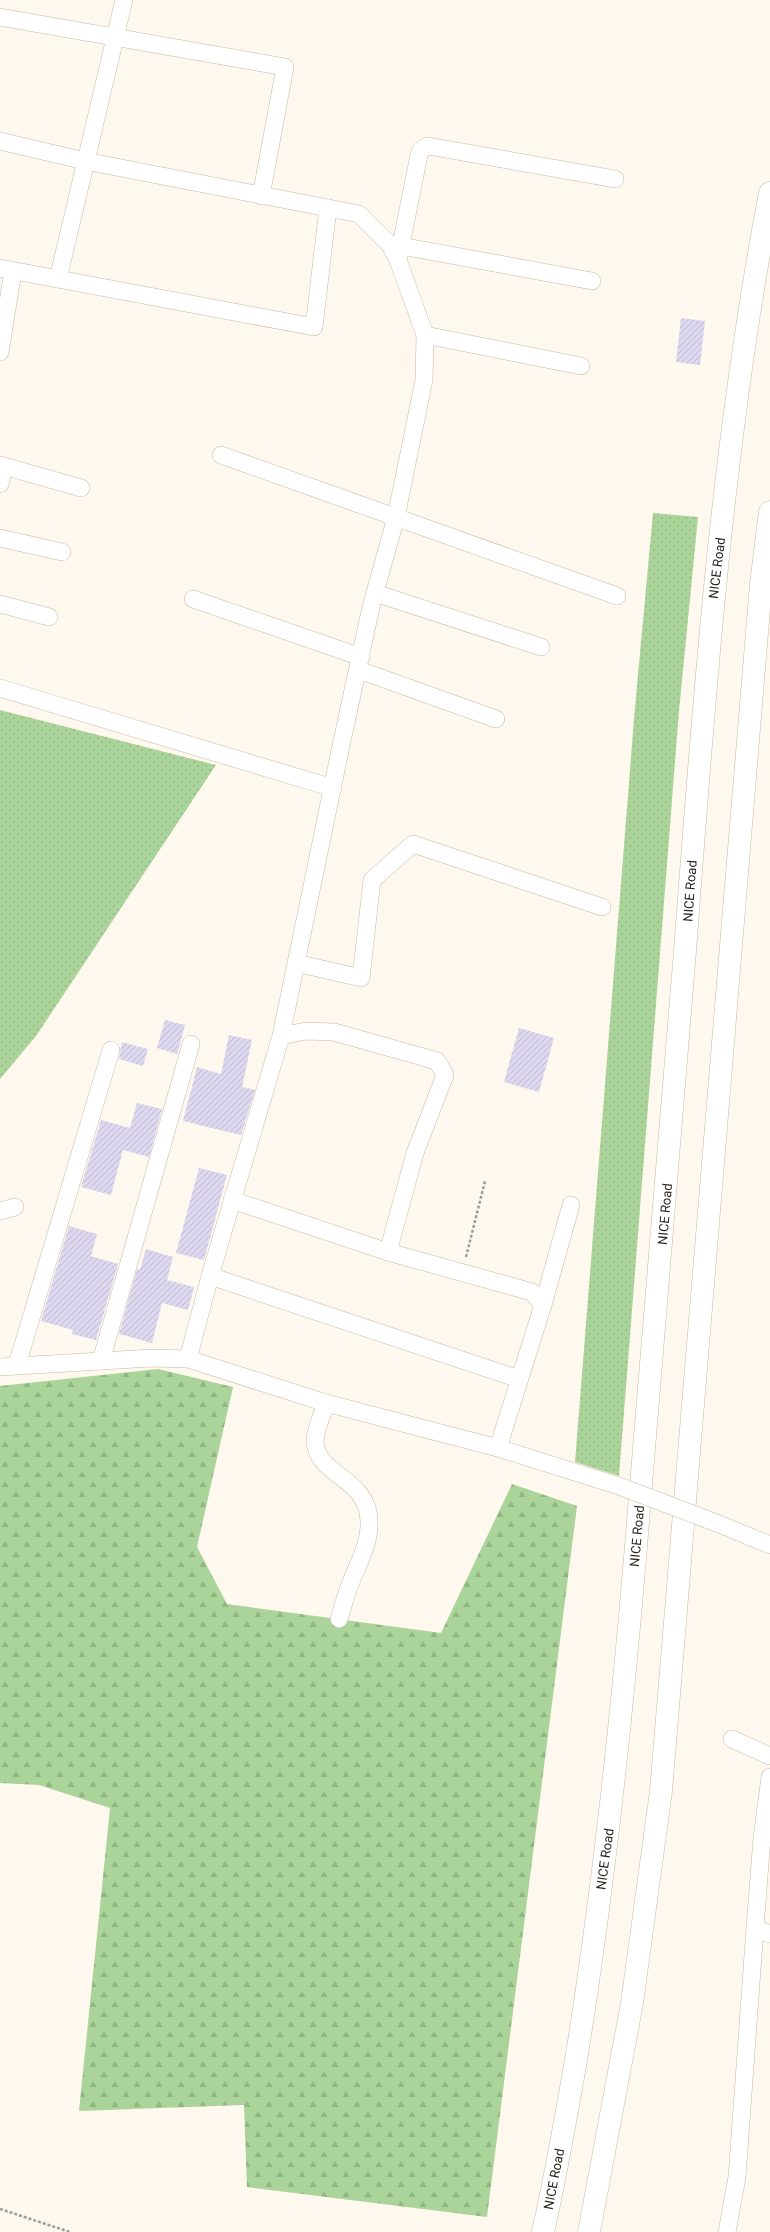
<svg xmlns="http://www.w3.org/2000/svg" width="770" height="2232" viewBox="0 0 770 2232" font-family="Roboto,sans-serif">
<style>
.grass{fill:url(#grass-dots)}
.forest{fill:url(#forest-firs)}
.building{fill:url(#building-hatch)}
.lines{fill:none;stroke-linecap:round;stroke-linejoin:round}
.minor-casing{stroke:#c7b9a4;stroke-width:18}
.highway-casing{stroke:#c7b9a4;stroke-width:23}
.path{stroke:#a29c94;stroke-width:2.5;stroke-dasharray:3 2;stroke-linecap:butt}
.minor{stroke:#fff;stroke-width:17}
.highway{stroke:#fff;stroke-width:22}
.minor-bridge-casing{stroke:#c7b9a4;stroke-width:18;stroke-linecap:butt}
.minor-bridge{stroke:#fff;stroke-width:17}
.labels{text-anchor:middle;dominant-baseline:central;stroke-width:3.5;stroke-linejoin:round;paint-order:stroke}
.street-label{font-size:13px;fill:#2b251e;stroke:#fff}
</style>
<defs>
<pattern id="grass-dots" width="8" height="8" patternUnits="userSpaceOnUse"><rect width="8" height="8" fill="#aad499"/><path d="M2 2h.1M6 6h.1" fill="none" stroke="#92b683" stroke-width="1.8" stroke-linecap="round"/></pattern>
<pattern id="forest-firs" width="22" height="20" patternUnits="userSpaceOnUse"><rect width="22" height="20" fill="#aad499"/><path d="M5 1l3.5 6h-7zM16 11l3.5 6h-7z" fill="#92b683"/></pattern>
<pattern id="building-hatch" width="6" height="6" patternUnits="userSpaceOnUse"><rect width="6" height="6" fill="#ddd8f0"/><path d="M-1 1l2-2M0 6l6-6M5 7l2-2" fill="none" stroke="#beb9cd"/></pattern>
</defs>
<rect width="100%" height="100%" fill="#fef8ef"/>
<g class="grass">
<polygon points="653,513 698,517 679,711 619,1476 575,1462 635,707"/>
<polygon points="0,710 216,765 36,1036 0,1079"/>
</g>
<polygon class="forest" points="158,1369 233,1387 197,1547 227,1604 441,1633 512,1484 577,1506 487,2217 247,2187 244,2105 79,2111 110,1808 39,1785 0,1783 0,1386"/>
<g class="building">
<polygon points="681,318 705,321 700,365 676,362"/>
<polygon points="165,1020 185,1025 177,1054 157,1048"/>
<polygon points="519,1028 554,1038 539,1092 504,1082"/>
<polygon points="229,1035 252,1040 242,1087 255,1090 241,1135 183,1121 197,1067 221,1074"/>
<polygon points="122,1042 148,1049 143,1066 119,1059"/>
<polygon points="137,1103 162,1109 149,1157 123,1150 111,1195 81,1187 101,1120 130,1128"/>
<polygon points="199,1168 227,1175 204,1260 176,1253"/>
<polygon points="69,1226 97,1234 91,1256 118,1264 96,1340 72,1334 73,1330 41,1321"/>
<polygon points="146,1249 173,1257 167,1280 194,1287 188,1310 162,1303 152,1343 119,1334 137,1269 140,1270"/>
</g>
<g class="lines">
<defs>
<g id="minor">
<polyline points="0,17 285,67 261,196"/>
<polyline points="0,141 85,161 359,214 390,245 398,260 425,335 424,380 396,517 371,607 342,741 281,1036 210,1276 188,1359"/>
<polyline points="401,246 592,281"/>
<polyline points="398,260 419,155 421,150 428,146 615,179"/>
<polyline points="0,268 314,327 328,208"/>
<polyline points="58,279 124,0"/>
<polyline points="425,335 581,366"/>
<polyline points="0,352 13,271"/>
<polyline points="221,455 617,596"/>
<polyline points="0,465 81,488"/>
<polyline points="0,484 4,466"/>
<polyline points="0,538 62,552"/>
<polyline points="375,593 541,647"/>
<polyline points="193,599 361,657"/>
<polyline points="0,604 49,617"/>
<polyline points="359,670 496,719"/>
<polyline points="0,688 333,788"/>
<polyline points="296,963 361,978 372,880 413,844 602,907"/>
<polyline points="281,1036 306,1031 334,1032 437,1061 445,1075 415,1153 388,1252 532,1292 543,1305 498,1448"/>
<polyline points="232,1200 388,1252"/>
<polyline points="0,1211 15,1207"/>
<polyline points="210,1276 519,1379"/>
<polyline points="543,1305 571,1205"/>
<polyline points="101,1361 191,1044"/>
<polyline points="17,1365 111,1050"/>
<polyline points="0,1367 152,1358 188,1359 326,1403 498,1448 619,1486"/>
<path d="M 326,1403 C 323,1413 315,1430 315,1441 C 317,1477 368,1477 369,1521 C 370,1543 359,1562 351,1582 C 346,1594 343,1607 339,1619"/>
<polyline points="719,1524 770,1545"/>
<polyline points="732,1739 770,1756"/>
<polyline points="755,1928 762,1838 770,1777"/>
<polyline points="727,2232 737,2177 755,1928 770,1934"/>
</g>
<g id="highway">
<path d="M 543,2232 C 556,2175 566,2117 576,2060 C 603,1893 621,1726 635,1558 C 652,1356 670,1154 685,951 C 704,698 722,443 770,193"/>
<polyline points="589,2232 632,2003 661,1791 761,584 770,512"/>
</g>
</defs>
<use href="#minor" class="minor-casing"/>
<use href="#highway" class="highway-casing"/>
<g class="path">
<polyline points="466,1257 485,1181"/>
<polyline points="0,2209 70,2232"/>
</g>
<use href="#minor" class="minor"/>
<use href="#highway" class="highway"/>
<defs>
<polyline id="minor-bridge" points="619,1486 719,1524"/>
</defs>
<use href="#minor-bridge" class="minor-bridge-casing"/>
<use href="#minor-bridge" class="minor-bridge"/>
</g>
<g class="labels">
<g class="street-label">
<text transform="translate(717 568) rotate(-83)">NICE Road</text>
<text transform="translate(690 891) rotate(-86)">NICE Road</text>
<text transform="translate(665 1214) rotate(-85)">NICE Road</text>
<text transform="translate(637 1536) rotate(-85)">NICE Road</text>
<text transform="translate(605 1859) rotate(-82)">NICE Road</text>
<text transform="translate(554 2179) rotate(-79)">NICE Road</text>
</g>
</g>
</svg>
